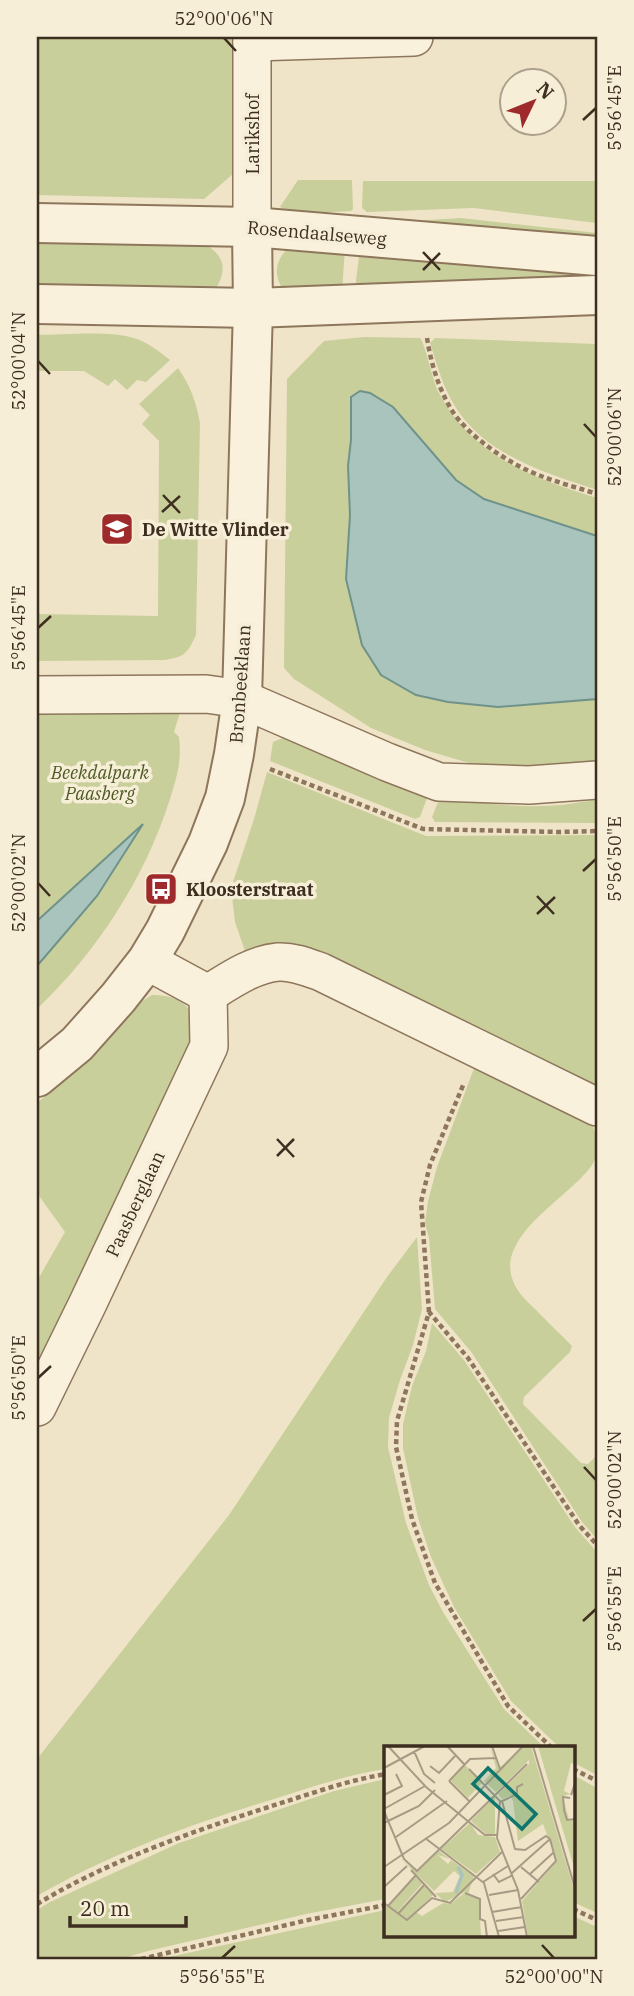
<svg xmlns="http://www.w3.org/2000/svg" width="634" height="1996" viewBox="0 0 634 1996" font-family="'IBM Plex Serif',serif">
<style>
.green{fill:#c9cf9b}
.water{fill:#a9c4bc;stroke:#6f938a;stroke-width:2}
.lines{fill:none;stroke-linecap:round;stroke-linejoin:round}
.minor-casing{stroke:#8d765c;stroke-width:40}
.tertiary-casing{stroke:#8d765c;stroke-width:42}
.path{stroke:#8d765c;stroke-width:4.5;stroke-dasharray:5 3.5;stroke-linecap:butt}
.minor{stroke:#faf1dc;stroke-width:37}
.tertiary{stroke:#faf1dc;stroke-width:38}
.ticks{fill:none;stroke:#3d2e20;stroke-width:2.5}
.labels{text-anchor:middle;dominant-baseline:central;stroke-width:7;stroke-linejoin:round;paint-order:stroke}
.street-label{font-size:18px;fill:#3d2e20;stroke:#f7eed8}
.poi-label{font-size:18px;font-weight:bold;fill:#3d2e20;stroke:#f7eed8;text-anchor:start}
.park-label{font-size:18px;font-style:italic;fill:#4d5a26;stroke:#f7eed8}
.inset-river{fill:none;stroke:#a9c4bc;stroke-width:3.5}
.inset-road{fill:none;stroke:#a89b85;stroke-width:2}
.view{fill:#0f766e;fill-opacity:0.15;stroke:#0f766e;stroke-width:3.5}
.inset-edge{fill:none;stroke:#3d2e20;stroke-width:3.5}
.neatline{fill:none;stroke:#3d2e20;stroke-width:2.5}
.ticks-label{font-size:18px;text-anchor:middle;fill:#3d2e20}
</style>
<rect width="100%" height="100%" fill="#f0e4c8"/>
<g class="green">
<polygon points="37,37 234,37 233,174 204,199 37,195"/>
<polygon points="298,180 352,180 353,209 351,211 297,214 280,207"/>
<polygon points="363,181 597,181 597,223 474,208 367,212 362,208"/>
<polygon points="461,218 597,233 597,242 397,222"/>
<path d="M 37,239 L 198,240 C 221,252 230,265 216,288 L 37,295 Z"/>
<path d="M 290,246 L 345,248 L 342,293 L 285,292 C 272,275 275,260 290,246 Z"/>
<polygon points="360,248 595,271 594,282 355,289"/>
<path d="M 37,335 C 65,335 111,330 137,339 C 150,344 160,352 170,360 L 146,382 L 137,380 L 127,390 L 115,379 L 108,386 L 84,371 L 37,371 Z"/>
<path d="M 364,337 L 420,338 C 426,345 432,380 439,393 C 473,456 532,478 597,498 L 597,536 L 485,499 L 456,481 L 393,407 L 351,440 L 348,466 L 350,515 L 417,696 L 448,702 L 498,707 L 597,699 L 597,765 L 486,768 L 425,750 L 371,728 L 294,679 L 284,668 L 287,379 L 324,341 Z"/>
<path d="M 435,338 L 597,344 L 597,490 C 546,473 487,456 456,408 C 443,388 437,365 430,343 Z"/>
<path d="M 178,368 C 190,385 196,401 200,423 L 196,635 C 187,654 185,657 164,660 L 37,661 L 37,614 L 158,616 L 159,441 L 142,424 L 150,415 L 139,404 Z"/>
<path d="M 181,709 L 174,732 L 179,737 C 182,761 177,776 170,799 C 145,878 97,952 37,1009 L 37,710 Z"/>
<polygon points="285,737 424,792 427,798 420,817 415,819 270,761 273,742"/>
<polygon points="267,772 426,836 597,835 597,1090 246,954 235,922 231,888 254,819"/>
<path d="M 445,796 C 478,803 509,807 543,806 C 561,806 579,802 597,800 L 597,823 L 435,822 L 432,817 L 438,802 Z"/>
<path d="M 152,995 C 171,995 190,1001 195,1022 C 196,1027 194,1034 194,1040 L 37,1373 L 37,1281 L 65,1232 L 37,1193 L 37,1103 L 92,1056 L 139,1003 Z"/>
<path d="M 476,1063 L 589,1119 C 597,1132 602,1151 592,1165 C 568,1200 483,1241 519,1292 C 523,1298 529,1303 534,1308 C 546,1320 559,1333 572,1346 L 570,1352 L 524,1397 L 523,1404 L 581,1463 L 588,1464 L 597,1455 L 597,1539 L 582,1522 L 472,1353 L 435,1309 L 429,1238 L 425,1223 L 428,1201 L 437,1167 Z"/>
<path d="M 417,1237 L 422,1309 L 413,1345 L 400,1380 L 389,1418 L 388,1447 L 406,1523 L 429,1585 L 443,1612 L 504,1709 L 544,1747 L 386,1748 L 385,1769 C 346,1775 309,1788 271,1800 C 191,1824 110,1854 37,1896 L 37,1759 L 229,1515 L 387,1277 Z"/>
<polygon points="432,1323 464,1360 575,1527 597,1552 597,1775 576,1764 573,1762 573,1748 559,1747 511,1701 454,1607 431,1557 418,1518 403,1448 403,1424 412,1386 426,1351"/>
<polygon points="573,1775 597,1788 597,1913 573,1902"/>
<polygon points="385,1779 385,1899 306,1914 148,1951 121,1959 37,1959 37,1910 50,1902 179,1843 334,1791"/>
<polygon points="385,1910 386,1935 573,1935 573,1916 597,1927 597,1959 160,1959"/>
</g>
<g class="water">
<polygon points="360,391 370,393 393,407 456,480 484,499 597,536 597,699 498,707 448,702 416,695 381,675 362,645 346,579 350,515 348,466 351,440 351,397"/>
<polygon points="143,824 97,896 37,966 37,921"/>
</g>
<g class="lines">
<defs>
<g id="minor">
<polyline points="252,37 252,227"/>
<polyline points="252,42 414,37"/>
<polyline points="37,695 206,694 242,699 387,762 439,782 529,785 597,780"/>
<polyline points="147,961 208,994"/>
<path d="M 208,994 C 229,981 253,964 278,962 C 293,961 307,967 321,972 L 597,1107"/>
<polyline points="37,1407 87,1305 209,1046 208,994"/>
</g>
<g id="tertiary">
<polyline points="37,223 252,227 597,256"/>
<polyline points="37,304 253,308 597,295"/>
<polyline points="37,1077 77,1044 118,998 147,961 165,931 208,843 225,798 234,754 242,699 253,308 252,227"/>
</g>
</defs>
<use href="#minor" class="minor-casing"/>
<use href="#tertiary" class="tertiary-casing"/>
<g class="path">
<path d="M 427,338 C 431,363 438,387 451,409 C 468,437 511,465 541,476 C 559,483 579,488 597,494"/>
<polyline points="270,769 423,829 559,832 597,831"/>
<polyline points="429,1312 421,1202 430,1165 464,1083"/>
<polyline points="552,1748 508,1706 435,1583 412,1519 396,1447 397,1421 429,1312 468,1358 579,1525 597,1545"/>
<polyline points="573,1769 597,1781"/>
<path d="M 37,1904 C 110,1860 196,1830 278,1804 C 313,1793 349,1780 386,1774"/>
<polyline points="573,1909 597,1920"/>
<polyline points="141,1959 308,1920 386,1905"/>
</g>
<use href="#minor" class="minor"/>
<use href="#tertiary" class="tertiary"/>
</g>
<path class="ticks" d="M 224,38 L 236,51M 583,120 L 596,108M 423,252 L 440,270M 423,270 L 440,253M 38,361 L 50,374M 584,424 L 596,437M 163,495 L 180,513M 162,512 L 180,496M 38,628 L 51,616M 583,871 L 596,859M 38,883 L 50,896M 537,896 L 554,914M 537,914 L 555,897M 277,1139 L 294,1157M 277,1156 L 294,1139M 38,1378 L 51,1366M 584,1467 L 596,1480M 583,1621 L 596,1609M 542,1945 L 554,1958M 222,1958 L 235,1946"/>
<defs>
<symbol id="school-square" viewBox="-11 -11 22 22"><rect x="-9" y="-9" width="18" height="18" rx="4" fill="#9e2a2b" stroke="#f7eed8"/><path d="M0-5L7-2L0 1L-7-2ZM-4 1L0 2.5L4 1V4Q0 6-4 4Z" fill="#fff"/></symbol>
<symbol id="bus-square" viewBox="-11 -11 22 22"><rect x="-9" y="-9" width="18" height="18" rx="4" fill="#9e2a2b" stroke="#f7eed8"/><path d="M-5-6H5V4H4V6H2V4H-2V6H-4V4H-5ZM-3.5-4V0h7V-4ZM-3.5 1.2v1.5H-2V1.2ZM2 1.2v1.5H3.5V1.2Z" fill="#fff"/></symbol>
</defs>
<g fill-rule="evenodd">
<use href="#school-square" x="98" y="510" width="38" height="38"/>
<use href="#bus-square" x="142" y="870" width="38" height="38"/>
</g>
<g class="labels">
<g class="street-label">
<text transform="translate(252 134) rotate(-90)">Larikshof</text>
<text transform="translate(317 233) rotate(5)">Rosendaalseweg</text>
<text transform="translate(240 684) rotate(-86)">Bronbeeklaan</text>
<text transform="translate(135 1204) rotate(-65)">Paasberglaan</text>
</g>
<g class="poi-label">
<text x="142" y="529">De Witte Vlinder</text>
<text x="186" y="889">Kloosterstraat</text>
</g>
<g class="park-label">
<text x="100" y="772">Beekdalpark<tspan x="100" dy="21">Paasberg</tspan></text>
</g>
</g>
<g transform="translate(384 1746)">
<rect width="191" height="191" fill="#f0e4c8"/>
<path d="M 106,0 L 115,22 L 140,0 L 147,0 L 191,147 L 191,191 L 144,191 L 138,155 L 173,115 L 159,78 L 134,95 L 129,55 L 126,50 L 118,53 L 114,48 L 145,18 L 145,14 L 112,46 L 100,35 L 112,22 ZM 154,0 L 191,0 L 191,18 L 187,17 L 180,45 L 186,48 L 179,50 L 185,74 L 191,74 L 191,125 ZM 81,19 L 99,36 L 84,52 L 66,34 ZM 111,50 L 111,88 L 103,89 L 87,75 ZM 86,77 L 94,89 L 111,91 L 116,106 L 92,128 L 57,103 ZM 55,105 L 66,113 L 54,109 L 64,118 L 67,114 L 90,130 L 84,148 L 95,152 L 97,191 L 0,191 L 0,158 L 4,161 L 31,130 L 39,137 L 12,167 L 40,139 L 50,148 L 32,166 L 38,170 L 59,157 L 66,158 L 83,145 L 61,156 L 51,147 L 69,146 L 76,130 L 70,125 L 50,145 L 17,113 L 33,126 Z" fill="#c9cf9b"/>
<path class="inset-river" d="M 72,147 L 78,129 L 74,121"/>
<path class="inset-road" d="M 4,0 L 42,41 L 101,89 L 113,89M 63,0 L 80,18M 108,0 L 116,23M 149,0 L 191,142M 30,5 L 40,28 L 51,37M 46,20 L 55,27 L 72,9M 0,22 L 41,0M 85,23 L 116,55 L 113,92 L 134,144 L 143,191M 65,35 L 86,13 L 112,12M 65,35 L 86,56M 191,37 L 187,49 L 191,41M 0,49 L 18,40 L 12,28M 186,52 L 179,51 L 180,64 L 183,74 L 191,73M 118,55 L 131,103 L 141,104 L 162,90 L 166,93M 116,56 L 133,48 L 133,41 L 139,38M 0,63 L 41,40M 0,65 L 20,113 L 33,125 L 143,18M 0,77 L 35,60 L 51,44M 12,91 L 63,55M 41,92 L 100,137 L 115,191M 0,121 L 65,77 L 139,0M 137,121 L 155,136M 27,124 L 52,151M 128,127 L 166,93M 109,128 L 115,136 L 129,129M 146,128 L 170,106M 99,136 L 124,120M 0,141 L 23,120M 81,147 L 96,153 L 96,173 L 101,175 L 103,191M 105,149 L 134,144M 137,153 L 172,115 L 166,93M 0,157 L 23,174 L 48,152 L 66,157 L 118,106M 4,160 L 32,129M 108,166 L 138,161M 14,168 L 41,138M 112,175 L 140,171M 114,185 L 141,181"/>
<path class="view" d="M 104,22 L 152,68 L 138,83 L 89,38 Z"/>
<rect width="191" height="191" class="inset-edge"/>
</g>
<rect width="634" height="1996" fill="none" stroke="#f7eed8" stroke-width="77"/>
<g transform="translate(533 102) rotate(47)"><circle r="33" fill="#f7eed8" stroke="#ada18e" stroke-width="2"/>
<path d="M0-5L12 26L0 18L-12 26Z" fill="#9e2a2b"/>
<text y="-10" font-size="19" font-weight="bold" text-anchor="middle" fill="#3d2e20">N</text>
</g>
<path d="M70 1916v10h116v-10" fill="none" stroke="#3d2e20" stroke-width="3.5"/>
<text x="80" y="1916" font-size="21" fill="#3d2e20" stroke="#f7eed8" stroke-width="5" paint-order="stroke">20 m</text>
<rect x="38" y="38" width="558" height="1920" class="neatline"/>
<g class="ticks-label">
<text x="224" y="25">52°00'06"N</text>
<text transform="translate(615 108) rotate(-90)" y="6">5°56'45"E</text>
<text transform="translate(19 361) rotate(-90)" y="6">52°00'04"N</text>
<text transform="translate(615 437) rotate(-90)" y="6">52°00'06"N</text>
<text transform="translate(19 628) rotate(-90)" y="6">5°56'45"E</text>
<text transform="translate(615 859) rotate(-90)" y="6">5°56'50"E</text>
<text transform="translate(19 883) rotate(-90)" y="6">52°00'02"N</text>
<text transform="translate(19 1378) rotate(-90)" y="6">5°56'50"E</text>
<text transform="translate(615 1480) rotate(-90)" y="6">52°00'02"N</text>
<text transform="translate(615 1609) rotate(-90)" y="6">5°56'55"E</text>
<text x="222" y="1983">5°56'55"E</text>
<text x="554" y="1983">52°00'00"N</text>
</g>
</svg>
